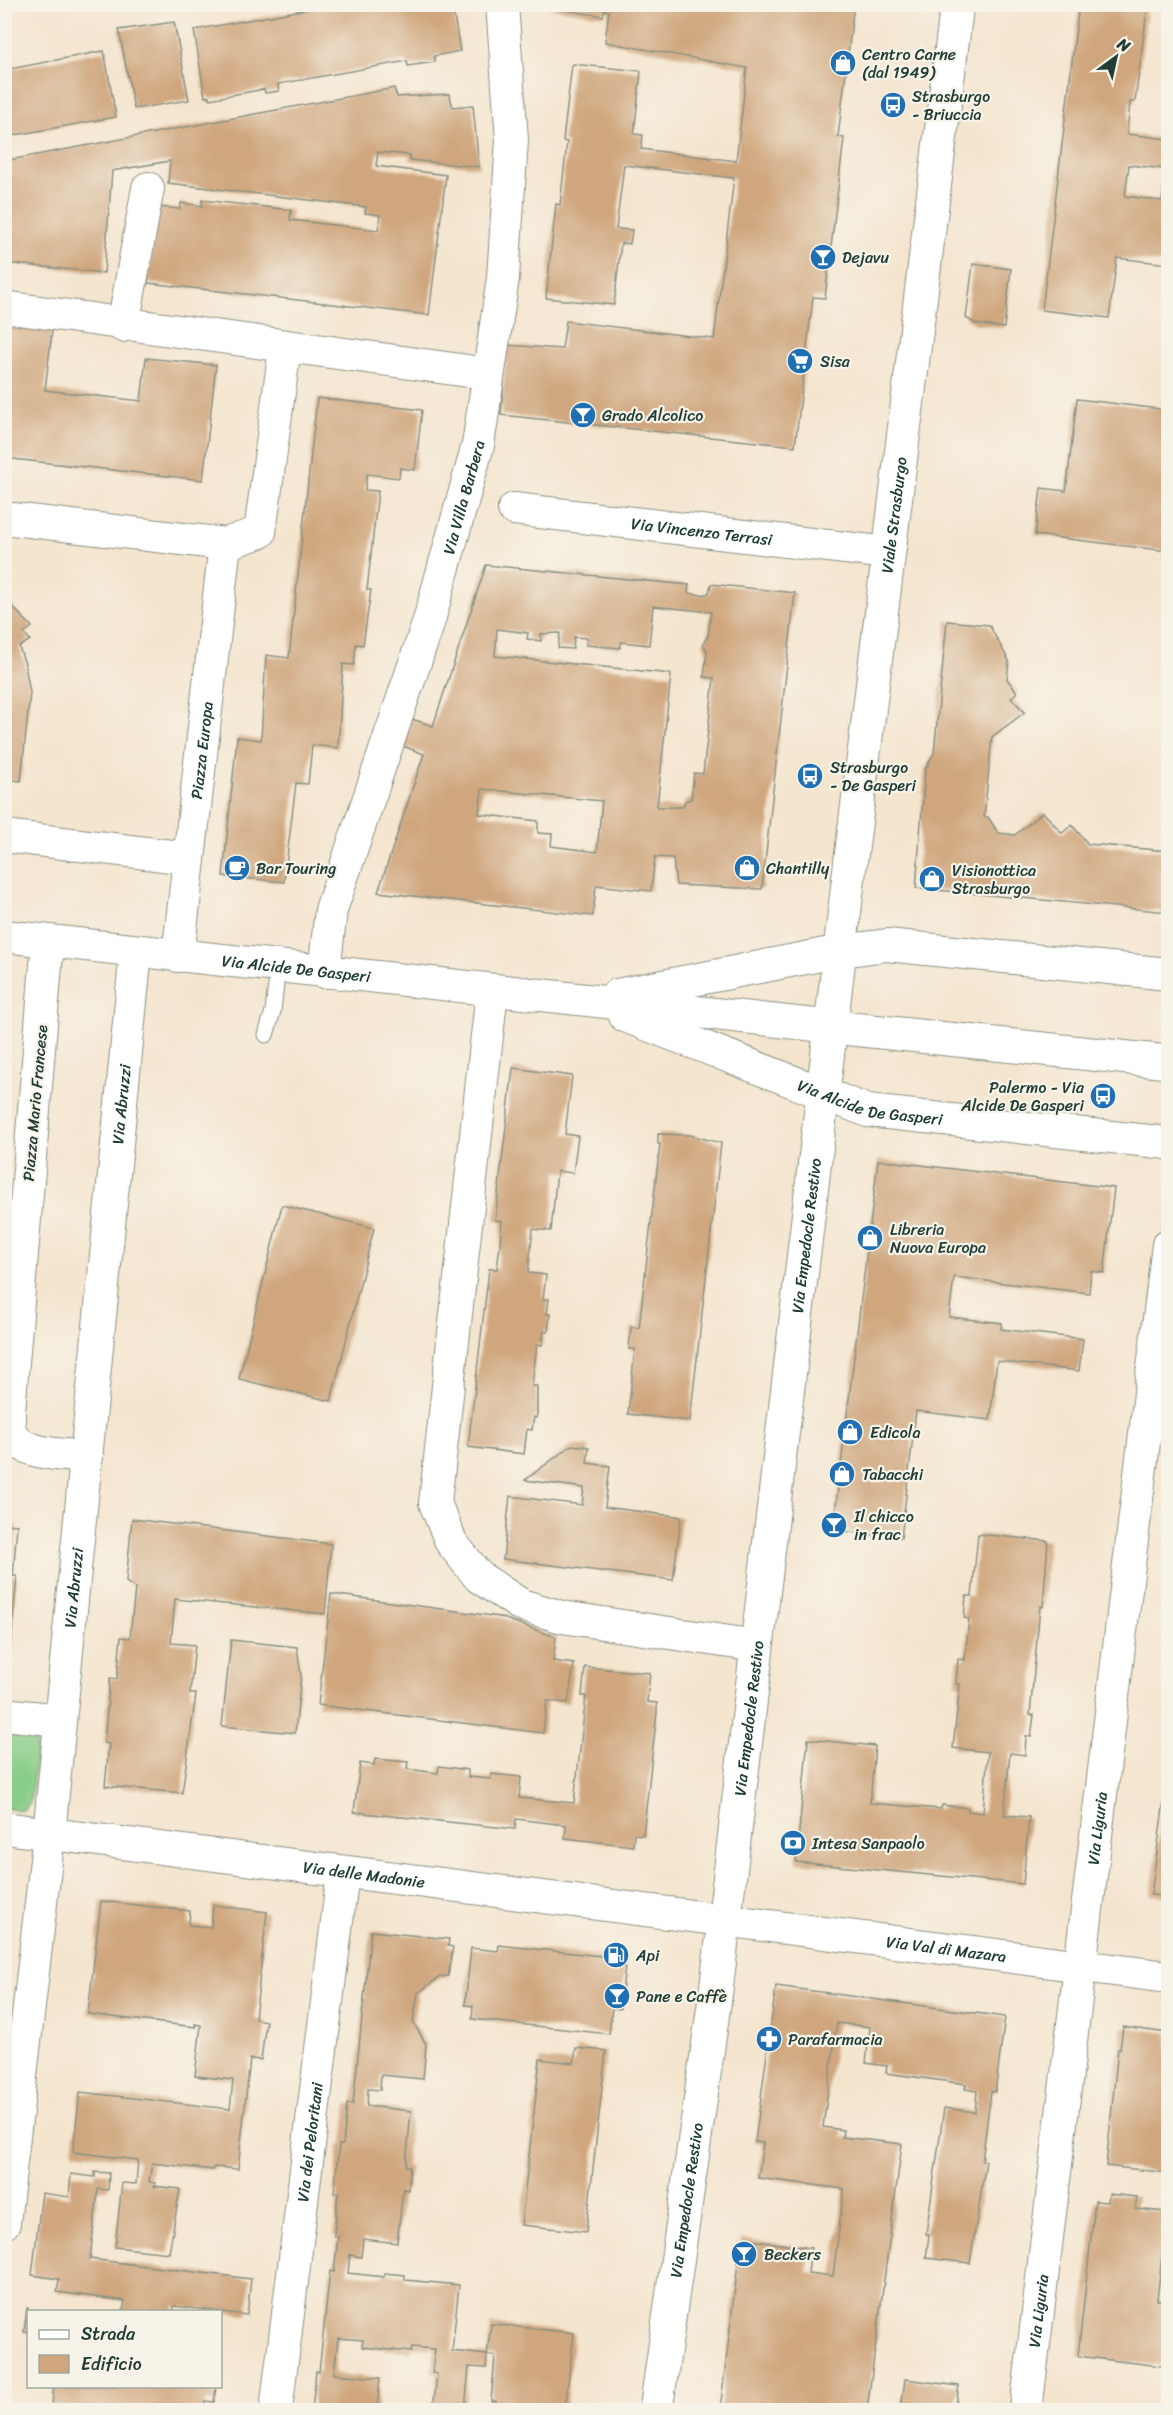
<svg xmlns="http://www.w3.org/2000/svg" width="1173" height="2415" viewBox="0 0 1173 2415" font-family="Sriracha,sans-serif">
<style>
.green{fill:#89ce88;stroke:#54865e;stroke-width:1.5}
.building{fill:#cfa67d;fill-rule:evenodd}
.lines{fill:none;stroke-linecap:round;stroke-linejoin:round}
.service-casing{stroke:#8a9182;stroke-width:17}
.minor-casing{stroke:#8a9182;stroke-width:34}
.tertiary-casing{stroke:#8a9182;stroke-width:35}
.service{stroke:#fff;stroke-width:15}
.minor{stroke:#fff;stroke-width:32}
.tertiary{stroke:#fff;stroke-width:33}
.labels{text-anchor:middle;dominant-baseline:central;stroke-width:4.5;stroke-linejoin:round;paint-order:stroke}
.poi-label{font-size:16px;fill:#1f3d34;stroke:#f7f3e8;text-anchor:start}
.street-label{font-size:16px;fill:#1f3d34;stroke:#f7f3e8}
</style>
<rect width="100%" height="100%" fill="#f7f3e8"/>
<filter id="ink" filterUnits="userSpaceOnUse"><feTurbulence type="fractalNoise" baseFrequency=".0167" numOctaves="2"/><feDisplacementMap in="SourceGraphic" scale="12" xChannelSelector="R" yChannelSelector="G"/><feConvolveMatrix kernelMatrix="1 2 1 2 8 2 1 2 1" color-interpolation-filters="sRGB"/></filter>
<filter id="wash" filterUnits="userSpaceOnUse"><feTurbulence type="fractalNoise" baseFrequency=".008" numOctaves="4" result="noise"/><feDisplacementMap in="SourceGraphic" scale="24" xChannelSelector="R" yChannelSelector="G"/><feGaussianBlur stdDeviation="1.35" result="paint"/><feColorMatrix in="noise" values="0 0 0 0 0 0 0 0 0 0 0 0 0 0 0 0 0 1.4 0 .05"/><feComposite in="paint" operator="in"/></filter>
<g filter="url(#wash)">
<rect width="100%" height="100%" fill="#f4e5cf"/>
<polygon class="green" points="5,1733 31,1736 37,1747 30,1803 23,1810 5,1808"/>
<g id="blocks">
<g class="building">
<polygon points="335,4 452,4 460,51 434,56 435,62 408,66 407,61 278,84 279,91 265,93 264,89 210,99 209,96 205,97 194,30"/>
<polygon points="551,4 854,4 838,137 844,138 825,298 813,297 795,446 501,415 507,345 562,349 566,321 714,339 734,178 624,165 616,229 632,230 630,244 621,243 614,305 546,298 556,204 560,205 567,142 563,141 572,64 641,71 634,134 643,135 641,149 736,161 747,68 605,42 609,11 604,10 603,16 550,8"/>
<path d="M 1079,4 L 1147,11 L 1135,102 L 1130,102 L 1127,134 L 1168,139 L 1168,264 L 1117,258 L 1109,318 L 1042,310 ZM 1129,165 L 1165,169 L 1162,201 L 1125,196 Z"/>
<polygon points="174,22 189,100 134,109 119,30"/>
<polygon points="104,51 116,117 4,137 4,70"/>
<polygon points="394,88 397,97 449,94 453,107 473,105 479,167 410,160 410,155 378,152 376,166 446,175 429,315 148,283 157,207 180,209 181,203 202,206 202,200 291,210 290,220 378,230 380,215 365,213 366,207 168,183 170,161 112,171 104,273 4,263 4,161"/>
<polygon points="973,264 1011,269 1004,328 976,324 966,318"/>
<polygon points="4,313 53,323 45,390 141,401 146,358 216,365 203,480 4,458"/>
<polygon points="317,398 422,410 415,470 400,468 399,478 367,474 365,490 378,491 367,590 371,590 363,645 356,644 354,665 343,664 338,748 312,745 308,784 296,783 284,882 223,876 237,737 261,740 266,655 289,658"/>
<polygon points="1077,399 1168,410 1168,551 1035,535 1041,488 1066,491"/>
<path d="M 486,565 L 689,585 L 688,593 L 702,595 L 709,593 L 711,584 L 795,593 L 762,889 L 676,885 L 673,858 L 655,857 L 651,891 L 596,885 L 593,916 L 378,892 L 424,754 L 400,745 L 409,718 L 433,726 ZM 653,606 L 711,612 L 708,636 L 703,644 L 707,651 L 704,677 L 714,678 L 703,774 L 694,773 L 691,799 L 685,801 L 683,807 L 657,807 L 671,674 L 495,656 L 497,629 L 528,633 L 527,639 L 541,641 L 541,634 L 560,633 L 558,648 L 573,649 L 574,637 L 587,638 L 586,645 L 620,648 L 621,642 L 649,645 ZM 482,789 L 602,801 L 597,852 L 551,846 L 552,834 L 538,833 L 538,821 L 479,814 Z"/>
<polygon points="7,601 32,627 24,633 30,640 19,647 25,664 30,693 21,781 4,779 4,603"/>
<polygon points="947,621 989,625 1009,661 1007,679 1017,692 1011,698 1025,712 992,737 984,817 988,817 998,833 1015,835 1043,812 1062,833 1072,825 1088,844 1168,851 1168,912 916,888 925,770 934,753"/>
<polygon points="513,1068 572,1076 565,1134 578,1136 573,1173 557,1171 551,1231 533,1229 528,1273 546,1275 543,1299 549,1299 547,1314 550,1314 548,1332 544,1331 542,1345 537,1344 532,1386 537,1386 537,1418 534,1417 532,1430 527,1429 524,1454 468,1447 489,1269 497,1269 500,1245 502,1221 495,1220"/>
<polygon points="658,1134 690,1135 721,1143 690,1421 628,1414 635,1349 629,1349 631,1327 639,1328 660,1144 658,1144"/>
<polygon points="878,1160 1114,1188 1104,1273 1091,1271 1089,1293 954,1277 949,1317 1002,1323 1001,1329 1083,1339 1079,1371 997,1361 990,1420 916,1411 901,1538 833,1530"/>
<polygon points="282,1205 374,1228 331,1401 239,1379"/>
<polygon points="572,1445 589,1447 587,1463 610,1466 605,1507 681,1517 673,1580 503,1559 510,1496 582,1505 584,1488 525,1480"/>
<polygon points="132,1519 331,1544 325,1614 175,1599 171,1643 195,1645 190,1694 196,1694 182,1793 105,1786 109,1744 104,1743 110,1678 117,1679 121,1637 130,1638 135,1588 126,1582"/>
<polygon points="4,1524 17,1525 13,1576 17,1576 10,1653 4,1653"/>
<polygon points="978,1534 1048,1541 1043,1607 1040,1606 1030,1715 1034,1715 1031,1737 1026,1736 1025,1755 1010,1753 1004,1815 1029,1817 1023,1884 796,1862 808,1739 875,1746 870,1803 941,1809 942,1805 968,1808 968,1811 983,1813 988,1752 953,1748 960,1684 956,1684 958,1659 965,1660 969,1619 964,1618 966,1596 972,1596"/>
<polygon points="331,1594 500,1617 556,1637 553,1661 574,1664 568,1703 547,1701 543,1733 318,1705"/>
<polygon points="231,1640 297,1647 301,1675 295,1733 222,1726"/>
<polygon points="585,1667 650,1673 647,1702 657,1703 657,1712 643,1835 634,1834 633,1846 565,1838 566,1825 516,1819 515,1829 354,1812 360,1763 374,1765 375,1759 408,1762 407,1769 438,1773 439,1766 468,1770 468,1777 491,1779 491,1774 521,1777 519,1798 574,1803 586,1696 582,1696"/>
<polygon points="1167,1779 1168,1780 1168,1896 1151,1895"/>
<polygon points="101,1901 190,1911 189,1925 211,1927 213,1905 267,1912 255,2019 266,2021 261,2060 250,2059 238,2169 214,2167 213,2170 152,2163 149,2182 155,2183 154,2186 180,2189 169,2253 115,2247 122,2183 136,2184 138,2160 73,2152 80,2092 230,2109 233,2080 195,2076 201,2025 195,2024 196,2027 88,2014"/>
<polygon points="371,1931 449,1939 448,1946 453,1947 448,1976 440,1977 418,1993 413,2022 426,2044 423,2079 381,2075 380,2090 368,2089 367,2106 411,2111 406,2166 410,2167 408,2190 403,2189 397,2243 363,2239 361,2257 350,2255 348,2273 384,2277 384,2273 405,2275 405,2280 459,2285 452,2351 487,2355 486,2368 469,2367 465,2410 433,2410 437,2374 432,2373 435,2349 412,2347 411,2352 362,2347 363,2340 338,2338 334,2374 380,2378 377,2410 312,2410 316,2371 319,2372 330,2271 334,2272 336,2254 338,2237 334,2236 338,2193 334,2193 339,2145 343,2145 347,2104 353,2104"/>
<polygon points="499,1945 619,1958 618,1966 625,1967 620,2009 612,2008 609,2034 472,2019 473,2006 465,2005 471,1948 498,1951"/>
<polygon points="776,1986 1005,2017 995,2092 991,2091 982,2161 986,2161 970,2263 926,2258 929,2235 926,2234 944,2108 975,2112 977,2091 965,2089 966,2084 886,2073 887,2066 866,2063 870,2027 837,2023 823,2127 843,2130 842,2137 902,2144 867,2410 815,2410 791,2407 790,2410 720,2410 741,2239 811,2248 808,2273 833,2276 844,2189 758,2178 763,2143 755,2142"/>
<polygon points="1123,2027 1168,2033 1168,2173 1106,2166 1118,2049 1120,2049"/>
<polygon points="576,2048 606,2051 586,2232 521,2225 540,2059 574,2063"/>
<polygon points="95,2172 109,2173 108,2190 98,2189 90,2259 251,2279 247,2315 174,2306 173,2312 123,2312 125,2301 57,2292 59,2279 32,2275 42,2193 69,2197 71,2174 95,2177"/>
<polygon points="1109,2194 1137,2197 1135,2209 1167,2212 1157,2300 1168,2302 1168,2367 1078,2356 1095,2201 1108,2202"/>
<polygon points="27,2308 28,2308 28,2332 24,2332"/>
<polygon points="491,2324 574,2333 565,2410 495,2410 496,2401 491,2401 495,2356 487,2355"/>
<polygon points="905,2379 959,2386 955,2410 901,2410"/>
<polygon points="54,2386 216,2386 214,2402 205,2401 204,2410 99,2410 52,2405"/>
</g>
</g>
</g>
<g filter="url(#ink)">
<use href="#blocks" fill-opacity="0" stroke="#8a9182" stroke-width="1.5"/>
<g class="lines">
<defs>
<polyline id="service" points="266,1035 273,1011 278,967"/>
<g id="minor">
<polyline points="4,307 468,371"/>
<polyline points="123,326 148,188"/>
<path id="s1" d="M 514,509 L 888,553"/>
<polyline points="4,518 225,544 260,532 285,348"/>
<polyline points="4,836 188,858"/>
<path id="s2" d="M 4,936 L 833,1027"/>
<path d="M 48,941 L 9,1411 C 9,1416 9,1424 10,1430 C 18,1456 65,1454 87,1457"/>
<path id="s3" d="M 178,956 L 225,544"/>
<path id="s4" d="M 324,972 L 331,910 L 428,624 L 478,445 L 503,278 L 512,140 L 502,4"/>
<polyline points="492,991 435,1503 451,1542 479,1577 521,1605 562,1617 757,1646"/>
<polyline points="617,995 841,951 887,945 1168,974"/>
<path id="s5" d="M 625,1016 L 868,1111 L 1168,1143"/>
<polyline points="4,1714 60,1720"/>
<path id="s6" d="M 4,1828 L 1168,1977"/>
<path id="s7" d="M 4,2223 L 49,1834 L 136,951"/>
<path id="s8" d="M 276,2410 L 343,1873"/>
<path id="s9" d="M 1026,2410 L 1168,1245"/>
</g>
<g id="tertiary">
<polyline points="833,1027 1168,1062"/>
<path id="s10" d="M 656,2410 L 716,1991 L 850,866 L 957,4"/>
</g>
</defs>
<use href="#service" class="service-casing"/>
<use href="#minor" class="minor-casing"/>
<use href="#tertiary" class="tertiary-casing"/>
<use href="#service" class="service"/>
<use href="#minor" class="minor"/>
<use href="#tertiary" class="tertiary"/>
</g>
</g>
<defs>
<symbol id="shop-disc" viewBox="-11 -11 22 22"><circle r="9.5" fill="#1f6fb2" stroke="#f7f3e8"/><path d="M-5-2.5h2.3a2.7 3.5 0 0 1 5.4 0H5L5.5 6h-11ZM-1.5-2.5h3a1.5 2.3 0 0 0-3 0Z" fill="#fff"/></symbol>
<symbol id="bus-disc" viewBox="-11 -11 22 22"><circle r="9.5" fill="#1f6fb2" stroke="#f7f3e8"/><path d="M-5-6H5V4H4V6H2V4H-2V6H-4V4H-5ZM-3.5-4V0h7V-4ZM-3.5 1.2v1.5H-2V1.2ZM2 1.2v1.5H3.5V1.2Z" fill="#fff"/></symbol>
<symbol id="bar-disc" viewBox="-11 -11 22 22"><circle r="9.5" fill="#1f6fb2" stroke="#f7f3e8"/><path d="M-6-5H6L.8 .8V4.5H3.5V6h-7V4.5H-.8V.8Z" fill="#fff"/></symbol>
<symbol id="supermarket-disc" viewBox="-11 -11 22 22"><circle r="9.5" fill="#1f6fb2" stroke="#f7f3e8"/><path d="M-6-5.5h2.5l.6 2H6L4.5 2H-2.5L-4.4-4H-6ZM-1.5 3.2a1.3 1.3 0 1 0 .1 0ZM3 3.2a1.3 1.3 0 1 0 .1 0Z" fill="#fff"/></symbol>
<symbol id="cafe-disc" viewBox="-11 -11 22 22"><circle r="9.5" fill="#1f6fb2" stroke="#f7f3e8"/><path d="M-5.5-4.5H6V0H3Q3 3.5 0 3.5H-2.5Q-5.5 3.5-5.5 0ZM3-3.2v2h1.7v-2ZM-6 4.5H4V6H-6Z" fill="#fff"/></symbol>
<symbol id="bank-disc" viewBox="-11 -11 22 22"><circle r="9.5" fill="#1f6fb2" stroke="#f7f3e8"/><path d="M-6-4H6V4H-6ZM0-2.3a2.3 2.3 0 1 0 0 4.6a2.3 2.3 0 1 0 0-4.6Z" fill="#fff"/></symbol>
<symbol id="fuel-disc" viewBox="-11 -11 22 22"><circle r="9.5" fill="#1f6fb2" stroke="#f7f3e8"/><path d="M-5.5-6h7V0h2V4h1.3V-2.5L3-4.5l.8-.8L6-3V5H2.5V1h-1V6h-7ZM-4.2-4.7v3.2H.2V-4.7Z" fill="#fff"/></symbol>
<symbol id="pharmacy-disc" viewBox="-11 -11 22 22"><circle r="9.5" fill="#1f6fb2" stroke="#f7f3e8"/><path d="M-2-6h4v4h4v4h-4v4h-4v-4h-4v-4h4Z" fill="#fff"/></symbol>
</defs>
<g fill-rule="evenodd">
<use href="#shop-disc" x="828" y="48" width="30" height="30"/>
<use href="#bus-disc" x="878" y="90" width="30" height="30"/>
<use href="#bar-disc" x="808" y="242" width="30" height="30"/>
<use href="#supermarket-disc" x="785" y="346" width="30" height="30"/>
<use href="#bar-disc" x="568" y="400" width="30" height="30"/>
<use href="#bus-disc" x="795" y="761" width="30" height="30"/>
<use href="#cafe-disc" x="222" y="853" width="30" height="30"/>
<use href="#shop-disc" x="732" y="853" width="30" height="30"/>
<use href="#shop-disc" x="917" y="864" width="30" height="30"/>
<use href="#bus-disc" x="1088" y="1081" width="30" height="30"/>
<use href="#shop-disc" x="855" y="1223" width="30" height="30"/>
<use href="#shop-disc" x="835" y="1417" width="30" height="30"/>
<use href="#shop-disc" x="827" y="1459" width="30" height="30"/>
<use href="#bar-disc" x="819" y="1510" width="30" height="30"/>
<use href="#bank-disc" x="778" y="1828" width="30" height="30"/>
<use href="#fuel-disc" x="601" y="1940" width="30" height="30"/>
<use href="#bar-disc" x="602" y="1981" width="30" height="30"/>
<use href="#pharmacy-disc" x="754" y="2024" width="30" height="30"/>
<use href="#bar-disc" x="729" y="2239" width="30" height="30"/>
</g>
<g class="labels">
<g class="poi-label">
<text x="862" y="54">Centro Carne<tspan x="862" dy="18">(dal 1949)</tspan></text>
<text x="912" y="96">Strasburgo<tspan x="912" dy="18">- Briuccia</tspan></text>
<text x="842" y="257">Dejavu</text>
<text x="820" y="361">Sisa</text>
<text x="602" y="415">Grado Alcolico</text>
<text x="830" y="767">Strasburgo<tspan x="830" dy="18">- De Gasperi</tspan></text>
<text x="256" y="868">Bar Touring</text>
<text x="766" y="868">Chantilly</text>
<text x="952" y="870">Visionottica<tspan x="952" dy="18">Strasburgo</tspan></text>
<text x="1084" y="1087" text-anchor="end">Palermo - Via<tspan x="1084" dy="18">Alcide De Gasperi</tspan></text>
<text x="890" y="1229">Libreria<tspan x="890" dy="18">Nuova Europa</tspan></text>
<text x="870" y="1432">Edicola</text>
<text x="862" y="1474">Tabacchi</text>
<text x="854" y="1516">Il chicco<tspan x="854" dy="18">in frac</tspan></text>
<text x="812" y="1843">Intesa Sanpaolo</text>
<text x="636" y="1955">Api</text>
<text x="636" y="1996">Pane e Caffè</text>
<text x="788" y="2039">Parafarmacia</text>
<text x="764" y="2254">Beckers</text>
</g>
<g class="street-label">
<text stroke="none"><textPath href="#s4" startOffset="496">Via Villa Barbera</textPath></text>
<text stroke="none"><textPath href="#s10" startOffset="1910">Viale Strasburgo</textPath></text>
<text stroke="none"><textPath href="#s1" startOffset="189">Via Vincenzo Terrasi</textPath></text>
<text stroke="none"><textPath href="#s3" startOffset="207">Piazza Europa</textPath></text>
<text stroke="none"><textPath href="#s2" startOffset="294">Via Alcide De Gasperi</textPath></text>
<text stroke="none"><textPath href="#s5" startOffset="261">Via Alcide De Gasperi</textPath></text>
<text transform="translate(35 1103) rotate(-85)">Piazza Mario Francese</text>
<text stroke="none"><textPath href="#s7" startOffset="1125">Via Abruzzi</textPath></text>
<text stroke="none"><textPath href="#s10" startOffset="1184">Via Empedocle Restivo</textPath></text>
<text stroke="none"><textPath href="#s7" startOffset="639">Via Abruzzi</textPath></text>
<text stroke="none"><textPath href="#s10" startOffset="698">Via Empedocle Restivo</textPath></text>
<text stroke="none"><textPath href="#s9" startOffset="586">Via Liguria</textPath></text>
<text stroke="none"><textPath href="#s6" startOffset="363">Via delle Madonie</textPath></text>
<text stroke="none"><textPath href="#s6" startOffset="950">Via Val di Mazara</textPath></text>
<text stroke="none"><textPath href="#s8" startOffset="270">Via dei Peloritani</textPath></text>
<text stroke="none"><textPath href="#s10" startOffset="212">Via Empedocle Restivo</textPath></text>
<text stroke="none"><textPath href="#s9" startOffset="100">Via Liguria</textPath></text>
</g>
</g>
<rect width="1173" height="2415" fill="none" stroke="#f7f3e8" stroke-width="24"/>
<rect x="27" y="2310" width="195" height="78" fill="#f7f3e8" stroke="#a1aaa0" stroke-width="1.5"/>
<rect x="39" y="2330" width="30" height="9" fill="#ffffff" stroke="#a1aaa0" stroke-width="1.5"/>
<text x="81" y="2340" font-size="18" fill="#1f3d34">Strada</text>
<rect x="39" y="2355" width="30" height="18" fill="#cfa67d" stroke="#a1aaa0" stroke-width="1.5"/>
<text x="81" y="2370" font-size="18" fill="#1f3d34">Edificio</text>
<g transform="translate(1116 57) rotate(33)" stroke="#f7f3e8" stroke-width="4.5" paint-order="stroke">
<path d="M0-4.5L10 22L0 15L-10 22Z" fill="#1f3d34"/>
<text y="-9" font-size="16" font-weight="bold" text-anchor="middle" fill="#1f3d34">N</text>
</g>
</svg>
